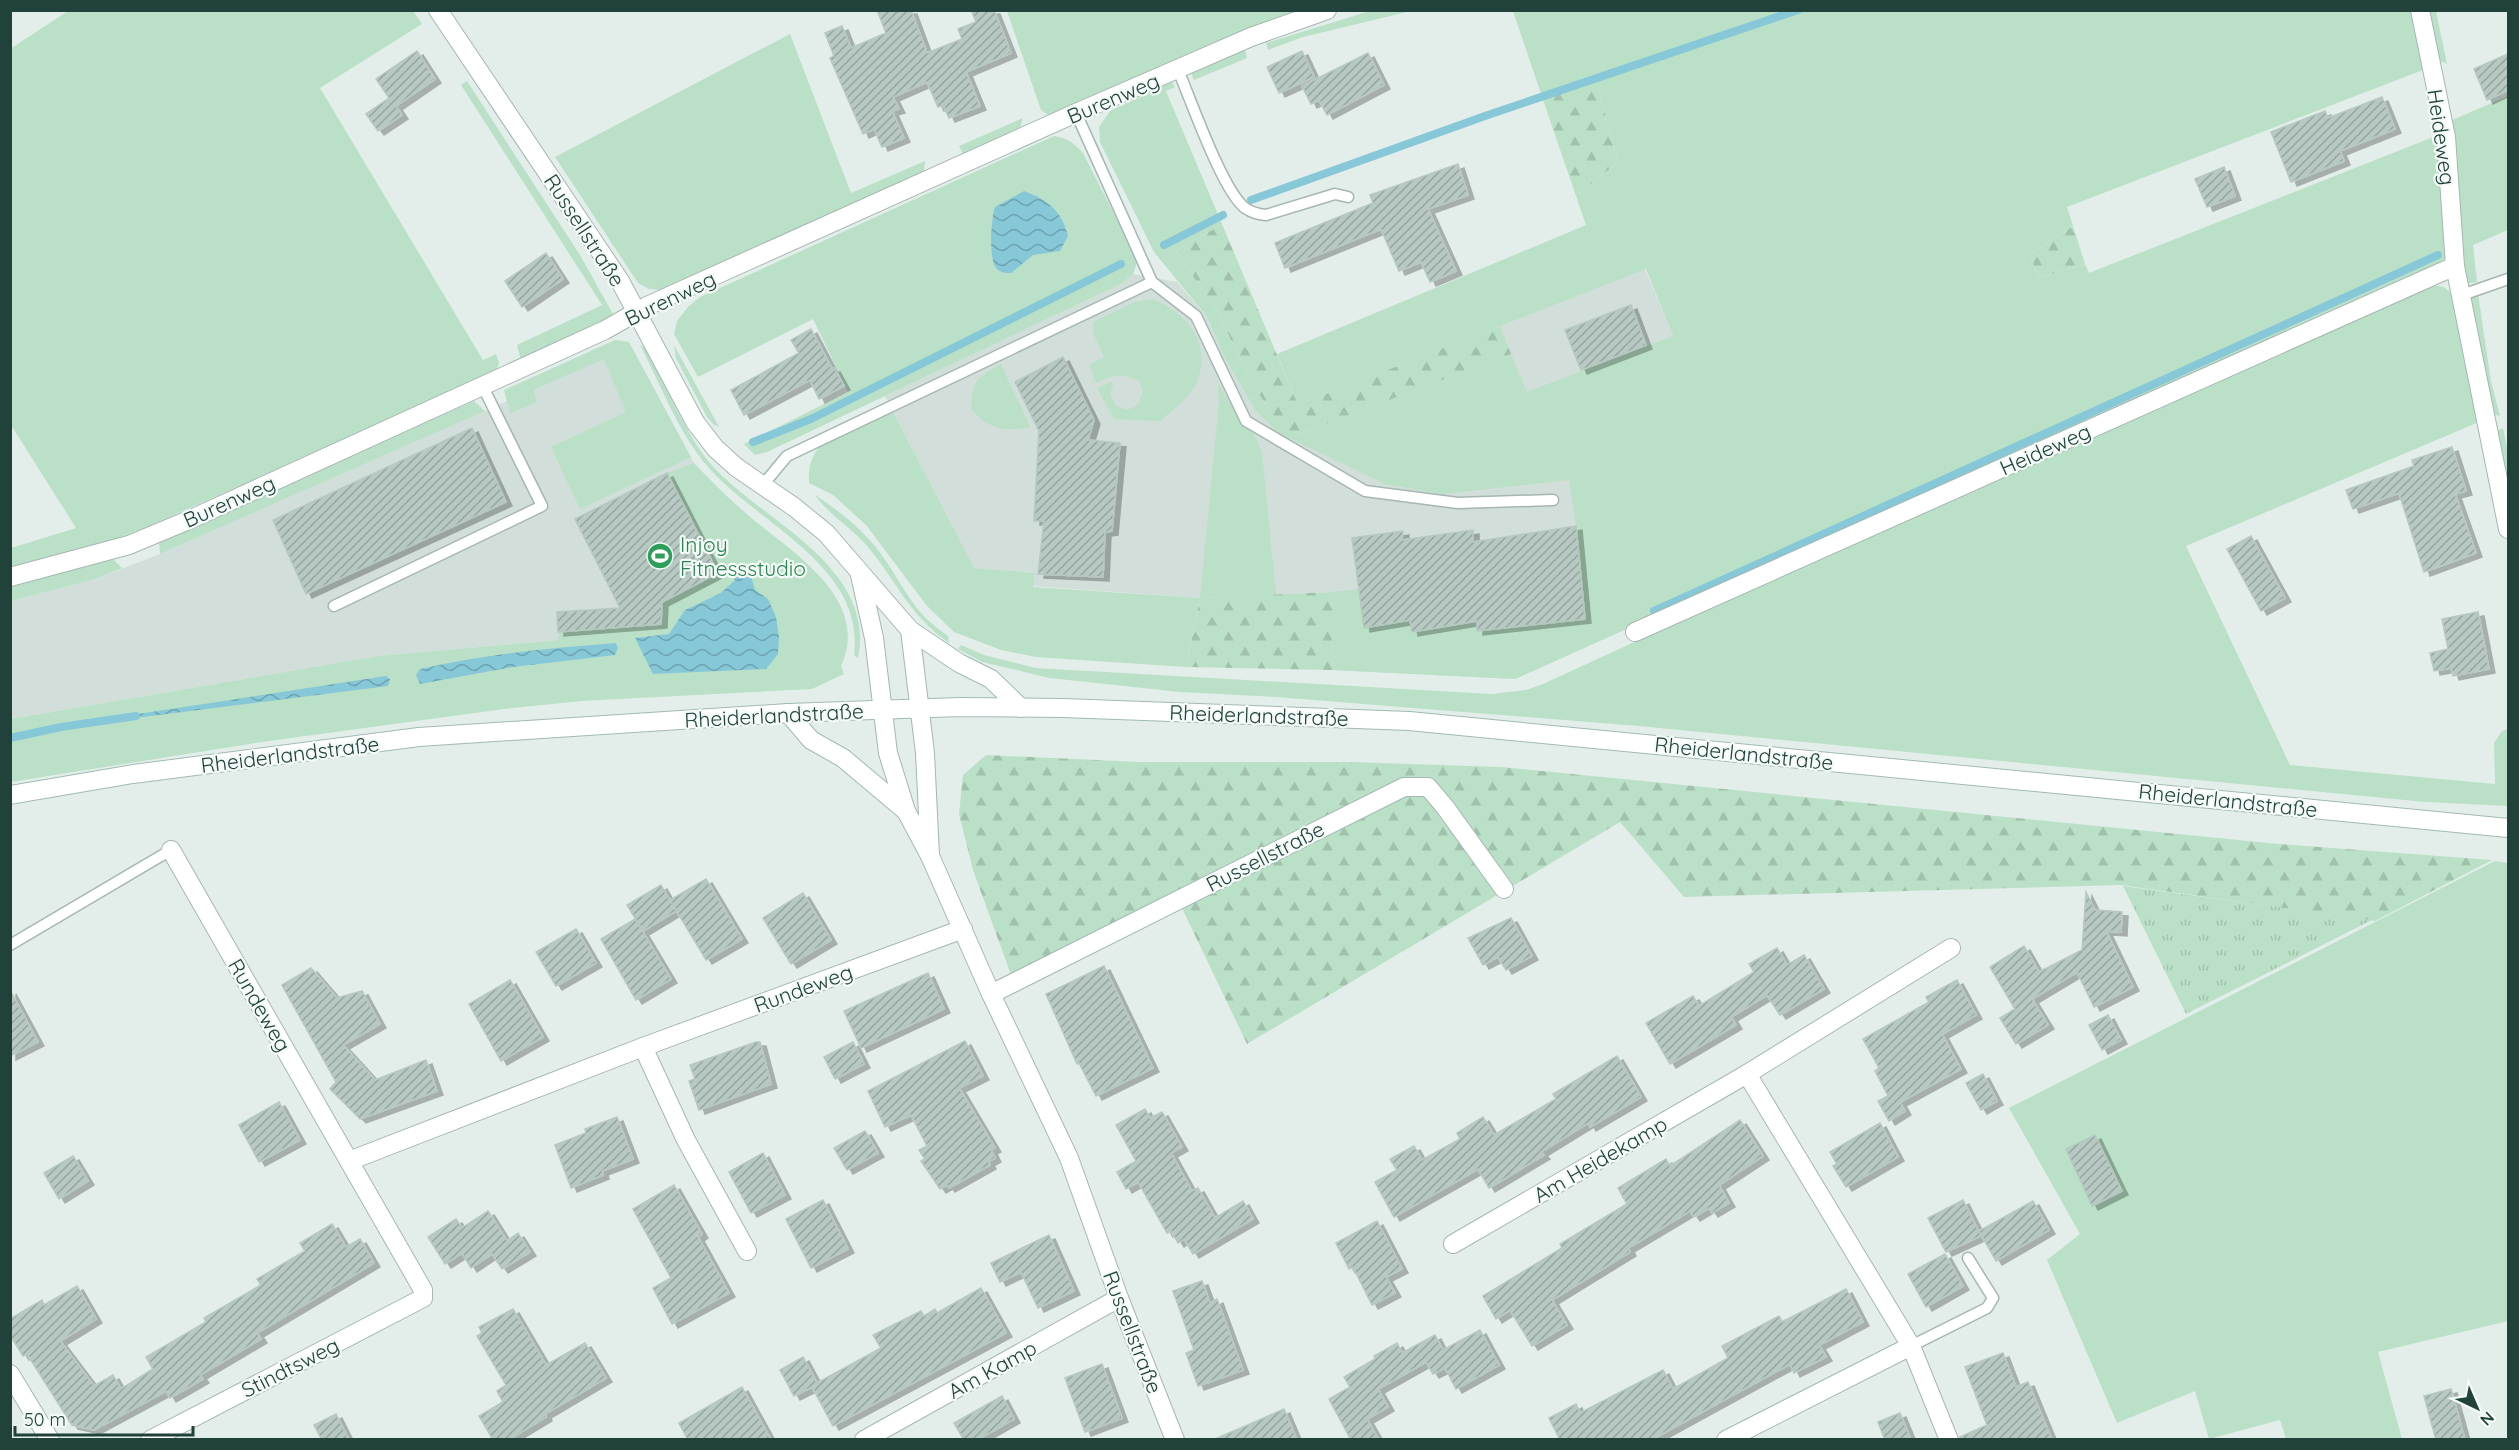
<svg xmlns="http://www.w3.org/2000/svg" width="2519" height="1450" viewBox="0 0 2519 1450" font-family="Quicksand,sans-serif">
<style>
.built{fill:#d1ded9}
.green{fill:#bae1c7}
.forest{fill:url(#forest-firs)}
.park{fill:url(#park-tufts)}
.water{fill:url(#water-waves)}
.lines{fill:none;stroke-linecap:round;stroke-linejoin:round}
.stream{stroke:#86c7d8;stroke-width:8}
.building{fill:url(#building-hatch);stroke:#b5c9c1;stroke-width:1.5;filter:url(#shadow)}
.lane-casing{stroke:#a5b7b2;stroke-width:13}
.street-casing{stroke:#a5b7b2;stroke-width:20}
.secondary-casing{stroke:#a0bbb3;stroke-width:20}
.lane{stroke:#fff;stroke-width:10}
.street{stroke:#fff;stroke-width:18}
.secondary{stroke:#fff;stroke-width:18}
.labels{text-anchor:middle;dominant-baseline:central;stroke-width:4.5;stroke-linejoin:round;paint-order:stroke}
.street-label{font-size:21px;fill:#20423b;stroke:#f4faf7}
.leisure-label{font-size:21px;fill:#27864d;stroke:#f4faf7;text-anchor:start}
</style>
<defs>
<pattern id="forest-firs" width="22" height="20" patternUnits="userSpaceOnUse" patternTransform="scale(1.5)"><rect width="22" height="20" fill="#bae1c7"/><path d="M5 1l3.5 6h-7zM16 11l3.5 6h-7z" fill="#a0c2ac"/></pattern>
<pattern id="park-tufts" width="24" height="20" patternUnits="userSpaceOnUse" patternTransform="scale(1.5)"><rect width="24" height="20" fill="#bae1c7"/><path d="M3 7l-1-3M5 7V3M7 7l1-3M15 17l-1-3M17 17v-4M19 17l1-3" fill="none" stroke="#a0c2ac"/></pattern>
<pattern id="water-waves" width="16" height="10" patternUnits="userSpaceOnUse" patternTransform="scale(1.5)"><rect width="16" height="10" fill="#86c7d8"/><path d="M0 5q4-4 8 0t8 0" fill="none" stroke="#6da3b0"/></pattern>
<pattern id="building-hatch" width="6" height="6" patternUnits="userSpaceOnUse" patternTransform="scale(1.5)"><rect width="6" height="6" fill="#b8c9c3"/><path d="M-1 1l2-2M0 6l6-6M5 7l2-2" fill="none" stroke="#95a5a0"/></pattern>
<filter id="shadow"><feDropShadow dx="6" dy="4" stdDeviation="0" flood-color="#0004"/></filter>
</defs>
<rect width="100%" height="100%" fill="#e3eeea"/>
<g class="built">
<polygon points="1645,269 1768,564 1515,679 1332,670 1333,592 1200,598 1032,586 1034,573 973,568 885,396 1121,284 1133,274 1177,282 1208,318 1223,355 1255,410 1298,405"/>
<polygon points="614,354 633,355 694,463 817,617 378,656 11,719 11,601 95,579 160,554"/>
</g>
<g class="green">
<polygon points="1373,10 1411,11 1303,37 1268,50 1266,43"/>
<polygon points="68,11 413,11 422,24 320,88 483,360 496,354 499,363 496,372 151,525 97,546 11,568 11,548 76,528 11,425 10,49"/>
<path d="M 1007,11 L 1297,11 C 1212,38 1132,80 1051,117 L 1041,110 Z"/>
<polygon points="1513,11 2415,11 2428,68 2067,207 2073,226 2030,254 2038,278 2085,264 2089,273 2436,136 2440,137 2447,256 2438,265 1515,679 1332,670 1334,592 1358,589 1364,628 1410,620 1412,632 1477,621 1478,631 1585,619 1576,526 1569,480 1443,494 1385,484 1279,433 1255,410 1223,355 1208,318 1154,252 1100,142 1099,127 1110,111 1172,82 1175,87 1166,91 1222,224 1176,251 1218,313 1250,379 1269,410 1292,437 1511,354 1527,392 1673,336 1646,269 1298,405 1277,354 1586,225 1576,196 1618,162 1596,80 1542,97"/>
<polygon points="2426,11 2436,11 2447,64 2437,59"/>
<polygon points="790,34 851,193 925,161 924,172 661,290 649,289 638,283 555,157"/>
<polygon points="1245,50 1247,58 1194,80 1191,73"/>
<polygon points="467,81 580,255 613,314 606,322 521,361 517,345 602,305 461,85"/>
<polygon points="2508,96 2508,230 2473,245 2477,282 2464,284 2450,121"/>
<polygon points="1023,118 1020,128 963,155 959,146"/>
<path d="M 1054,136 C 1067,138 1074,143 1083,153 L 1133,251 L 1137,263 L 1133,274 L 1121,284 L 767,452 L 755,455 L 744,444 L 848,392 L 813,319 L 698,377 L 674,334 L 677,321 L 688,307 L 700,297 Z"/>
<polygon points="2431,285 2444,287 2454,296 2479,422 2186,546 2290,765 2495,784 2494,743 2502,731 2508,729 2508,806 2425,802 1639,726 1276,697 1180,692 1087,682 1049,678 982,662 958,649 961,645 984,655 1036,668 1491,694 1526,690 1543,684 2039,456"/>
<polygon points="2478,294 2491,381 2500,416 2491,414 2469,299"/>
<path d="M 1153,299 C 1187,314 1214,344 1196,384 C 1188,399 1172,410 1160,421 L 1114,419 L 1097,388 L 1112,381 L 1113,386 L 1110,395 L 1116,406 L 1127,410 L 1138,405 L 1143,391 L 1138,380 C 1121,373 1112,375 1096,383 L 1089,365 L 1104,357 L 1093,333 L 1093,322 L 1135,302 Z"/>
<polygon points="615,340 629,342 691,457 580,509 551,447 626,412 604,359 533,390 537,402 510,413 504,390"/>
<path d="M 640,345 L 648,350 C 667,388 683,429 709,462 C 758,520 877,564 858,658 L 854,655 C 866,563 751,522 703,461 C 676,427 660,383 640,345 Z"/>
<polygon points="674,345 719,427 714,425 707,417 676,358"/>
<path d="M 1001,364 L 1030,427 C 1004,432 990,430 971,409 C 973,380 976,378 1001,364 Z"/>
<path d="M 1218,384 L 1240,419 L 1252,430 L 1262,452 L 1276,595 L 1200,598 L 1186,667 L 1036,657 L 1001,650 L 954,632 L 927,606 L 866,525 L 833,495 L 809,483 C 808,467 811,457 821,444 L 893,412 L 974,568 L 1035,573 L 1033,587 L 1200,598 L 1219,401 Z"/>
<polygon points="474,401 485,411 160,554 159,541"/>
<polygon points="2503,428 2508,452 2508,499 2495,432"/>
<path d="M 694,463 C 711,481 729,499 748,515 C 790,551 872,598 841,666 L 844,674 L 812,689 L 582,701 L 504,709 L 262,742 L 11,782 L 11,719 L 378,656 L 559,640 L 558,632 L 661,624 L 662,602 L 718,573 L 667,473 Z"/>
<path d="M 815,495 C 833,507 851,520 866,536 C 887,557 899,585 917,608 C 926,620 937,628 948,636 L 949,643 C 908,614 898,583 868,547 C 852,528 829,515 815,495 Z"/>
<polygon points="113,559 122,568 95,579 11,601 11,587"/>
<polygon points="2495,861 2508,863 2508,1321 2378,1352 2402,1439 2286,1439 2280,1420 2209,1439 2195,1391 2117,1423 2047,1260 2080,1234 2009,1108"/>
</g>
<g class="forest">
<polygon points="1596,80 1618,162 1576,196 1542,97"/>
<polygon points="1222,224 1298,405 1500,326 1511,354 1291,437 1269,410 1250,379 1218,313 1176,251"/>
<polygon points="2073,226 2085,264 2038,278 2030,254"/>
<polygon points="1334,592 1332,670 1186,667 1200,598"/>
<polygon points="986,755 1140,762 1351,762 1501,767 2279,844 2492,860 2375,921 2121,885 1684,897 1620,822 1247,1044 1180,904 1015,986 973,870 959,814 963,775"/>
</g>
<polygon class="park" points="2123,886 2372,920 2186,1014"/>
<g class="water">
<path d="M 1024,191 C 1048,200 1062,211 1068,236 L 1060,251 L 1033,255 L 1011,273 C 1007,273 1001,273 997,269 C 988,260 991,219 995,207 Z"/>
<polygon points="739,565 749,569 755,590 768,599 776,617 779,637 778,654 766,669 653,674 635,638 669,634 685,610 721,593 735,580 732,572 733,567"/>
<path d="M 616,643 L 618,648 L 615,655 L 513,667 L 420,684 L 416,675 L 420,669 C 485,654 550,648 616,643 Z"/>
<polygon points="386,676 390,679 388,686 127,719 125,716"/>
</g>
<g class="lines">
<g class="stream">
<polyline points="1251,200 1485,116 1798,10"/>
<polyline points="1164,245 1223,215"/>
<polyline points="753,442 811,419 1121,264"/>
<polyline points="1654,611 2438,255"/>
<polyline points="10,738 61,727 136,716"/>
</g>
</g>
<g class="building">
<polygon points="877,10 911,10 927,53 962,39 958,29 976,22 971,10 994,10 1011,53 966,72 980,106 949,118 943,105 938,107 927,82 893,97 899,109 892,111 904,138 882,147 874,129 863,134 830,58 834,56 825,33 842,26 851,48 886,33"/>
<polygon points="417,51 435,79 396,106 402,115 378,131 366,114 389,98 376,79"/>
<polygon points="1302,51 1314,77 1279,93 1267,67"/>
<polygon points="1368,53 1384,85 1327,115 1319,100 1311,104 1302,86"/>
<polygon points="2508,54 2508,90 2487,100 2474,69"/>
<polygon points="2382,97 2395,129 2340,151 2344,161 2291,182 2271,132 2325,111 2328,118"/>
<polygon points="1458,164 1468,195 1428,209 1456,271 1430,282 1421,262 1399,271 1381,229 1285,268 1275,243 1373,203 1370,195"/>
<polygon points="2224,167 2235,196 2207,207 2195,179"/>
<polygon points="546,253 563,279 522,307 505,281"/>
<polygon points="1631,305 1646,345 1581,370 1565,330"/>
<polygon points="811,329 832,369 834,368 844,386 819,399 810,380 744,415 731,390 799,353 791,340"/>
<polygon points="1063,357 1094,420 1088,440 1120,443 1112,531 1105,532 1103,577 1038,574 1044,521 1034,521 1039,431 1015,382"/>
<polygon points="472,428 506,502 306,594 273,520"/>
<polygon points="2452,447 2466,491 2455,494 2476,553 2424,572 2399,493 2353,509 2346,490 2414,466 2412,460"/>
<polygon points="667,473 718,573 662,602 661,624 558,632 557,612 620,608 575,519"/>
<polygon points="1576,526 1585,619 1477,631 1477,621 1412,632 1410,620 1364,628 1352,538 1403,531 1402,540 1473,530 1473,542"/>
<polygon points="2251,536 2285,598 2261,611 2227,549"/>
<polygon points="2478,612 2489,669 2453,676 2451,668 2434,671 2430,653 2448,649 2442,619"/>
<polygon points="706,879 742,939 706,960 670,900"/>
<polygon points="661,885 676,911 643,931 627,905"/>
<polygon points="2086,892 2095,910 2122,912 2121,932 2106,931 2133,987 2094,1007 2077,972 2032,999 2048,1025 2016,1044 2000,1018 2015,1009 1990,967 2024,946 2039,972 2082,950"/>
<polygon points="803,893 831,940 791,964 763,918"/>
<polygon points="1511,918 1532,956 1506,970 1498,957 1483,965 1468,938"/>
<polygon points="635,919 671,979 636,1000 601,939"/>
<polygon points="576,929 596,963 556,986 536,952"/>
<polygon points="1777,948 1787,965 1804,955 1824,989 1780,1015 1767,995 1731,1017 1736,1025 1670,1064 1646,1023 1693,996 1699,1006 1754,972 1749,964"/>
<polygon points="1104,966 1153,1068 1096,1096 1079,1063 1077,1064 1046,994"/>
<polygon points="311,968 337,998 362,991 380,1024 343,1045 375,1080 426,1060 437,1091 360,1119 330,1089 336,1082 282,985"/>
<polygon points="928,973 944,1009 861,1048 844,1011"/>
<polygon points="510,980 543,1037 501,1061 469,1004"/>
<polygon points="1957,980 1976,1015 1942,1034 1961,1069 1900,1102 1905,1111 1889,1121 1878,1101 1888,1096 1875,1071 1879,1068 1863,1039 1929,1002 1926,997"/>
<polygon points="10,990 38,1042 10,1056"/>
<polygon points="2108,1015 2121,1040 2102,1050 2089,1025"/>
<polygon points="965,1041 983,1076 959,1088 995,1148 991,1150 995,1158 988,1162 990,1165 949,1188 947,1185 940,1189 921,1161 925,1159 919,1150 927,1146 911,1115 885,1127 868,1091"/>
<polygon points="756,1042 760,1042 771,1084 699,1110 689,1081 695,1079 690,1065"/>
<polygon points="853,1042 864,1064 835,1079 824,1057"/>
<polygon points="1617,1056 1641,1097 1590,1127 1588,1123 1541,1152 1544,1155 1489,1188 1478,1169 1394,1217 1375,1182 1397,1170 1390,1159 1414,1146 1422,1160 1460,1139 1457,1133 1483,1117 1494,1135 1556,1099 1553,1094"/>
<polygon points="1983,1074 1997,1101 1981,1110 1966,1083"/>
<polygon points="279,1102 300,1140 259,1162 239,1125"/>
<polygon points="1145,1109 1150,1118 1162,1112 1182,1147 1171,1153 1192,1191 1198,1188 1215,1218 1243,1201 1253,1219 1193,1254 1184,1239 1178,1243 1171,1231 1167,1233 1138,1182 1126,1189 1117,1172 1136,1161 1116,1125"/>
<polygon points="617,1117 633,1159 602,1171 603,1175 571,1188 555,1145 586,1133 585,1129"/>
<polygon points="1740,1120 1763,1156 1719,1185 1729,1203 1712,1213 1709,1208 1694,1217 1690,1211 1628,1248 1630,1252 1552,1300 1567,1325 1532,1346 1510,1310 1496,1319 1483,1296 1562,1248 1560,1244 1627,1204 1618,1188 1666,1159 1670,1166"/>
<polygon points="1880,1123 1898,1157 1846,1187 1833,1166 1837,1164 1830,1152"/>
<polygon points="865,1131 878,1153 847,1170 834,1148"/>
<polygon points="2095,1135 2122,1191 2092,1206 2066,1149"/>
<polygon points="763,1153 785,1195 751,1213 729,1172"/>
<polygon points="73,1156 88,1181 59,1199 44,1173"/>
<polygon points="674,1185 702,1234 698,1237 729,1293 672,1324 653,1288 671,1278 633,1209"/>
<polygon points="823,1200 848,1249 811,1268 786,1219"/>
<polygon points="1963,1200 1981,1236 1946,1252 1928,1218"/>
<polygon points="2033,1201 2049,1230 1996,1261 1979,1231"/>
<polygon points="488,1211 507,1241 518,1233 530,1252 502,1269 492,1254 471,1268 462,1253 445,1264 428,1237 456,1219 462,1228"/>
<polygon points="1377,1221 1402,1269 1386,1277 1395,1293 1372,1305 1353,1267 1349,1269 1336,1243"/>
<polygon points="332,1224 346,1247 360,1239 374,1263 257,1333 261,1339 200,1375 203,1379 170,1398 166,1391 94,1430 72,1425 27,1354 23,1356 10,1335 10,1319 42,1300 44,1305 77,1286 96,1319 60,1341 94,1386 113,1375 121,1389 153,1369 146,1357 206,1322 204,1318 261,1285 257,1279 305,1251 300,1243"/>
<polygon points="1049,1235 1074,1291 1038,1308 1021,1272 1000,1282 991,1263"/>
<polygon points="1945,1254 1963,1286 1926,1307 1908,1274"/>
<polygon points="1202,1281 1210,1303 1217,1299 1243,1370 1198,1386 1186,1353 1194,1350 1173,1291"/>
<polygon points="981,1288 1006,1333 833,1426 812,1387 794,1396 780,1370 803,1357 817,1383 881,1348 873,1335 921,1311 924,1316 935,1309 937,1313"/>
<polygon points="1846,1289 1863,1322 1819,1345 1826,1357 1794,1373 1790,1364 1651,1440 1560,1440 1549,1418 1576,1404 1580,1413 1663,1370 1673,1389 1728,1358 1722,1346 1779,1316 1782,1322"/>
<polygon points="513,1309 546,1365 585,1343 606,1378 545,1414 546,1417 508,1440 493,1440 479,1416 503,1402 497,1391 506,1385 477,1336 482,1333 479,1327"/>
<polygon points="1480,1330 1499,1365 1456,1389 1445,1368 1433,1374 1426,1362 1378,1389 1388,1407 1367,1419 1379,1440 1351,1440 1329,1399 1350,1387 1344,1377 1375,1359 1374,1356 1397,1343 1402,1353 1435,1335 1443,1350"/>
<polygon points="2003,1353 2016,1387 2028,1382 2052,1440 1960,1440 1960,1437 1987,1425 1965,1367"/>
<polygon points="1102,1364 1122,1418 1085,1432 1065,1378"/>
<polygon points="742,1387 771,1440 688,1440 679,1423"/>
<polygon points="2451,1389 2465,1440 2436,1440 2424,1396"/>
<polygon points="1002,1396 1014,1419 977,1440 964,1440 954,1423"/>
<polygon points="1284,1409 1297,1440 1213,1440 1257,1421"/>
<polygon points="1900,1413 1911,1440 1885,1440 1878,1422"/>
<polygon points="336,1414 349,1440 322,1440 314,1425"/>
</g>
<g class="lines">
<defs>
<g id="lane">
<path d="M 1178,70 C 1191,100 1222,190 1245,208 C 1252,213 1258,214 1266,215 L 1335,194 L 1348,197"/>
<polyline points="1076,113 1152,282 1196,316 1246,421 1365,491 1458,503 1553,500"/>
<polyline points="2462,295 2508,279"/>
<polyline points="762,486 787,456 1152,282"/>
<polyline points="334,606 542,506 482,385"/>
<polyline points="10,945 171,850"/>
<polyline points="1911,1346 1987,1308 1993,1298 1968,1258"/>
</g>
<g id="street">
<polyline points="438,10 620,281 695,422 715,448 736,467 794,507 826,533 910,630 925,753 930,856"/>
<polyline points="2420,10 2446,137 2455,266 2508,529"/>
<polyline points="860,575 874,638 888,753 906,811 930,856 991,994 1069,1158 1119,1298 1175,1440"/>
<polyline points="10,577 129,545 191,519 605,330 647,306 1076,113 1251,37 1327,10"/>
<polyline points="1635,632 2455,266"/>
<polyline points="171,850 349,1161 643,1047 963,929"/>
<polyline points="991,994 1404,787 1428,787 1445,807 1504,889"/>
<polyline points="643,1047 686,1140 747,1251"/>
<polyline points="1747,1074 1951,948"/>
<polyline points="1453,1244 1747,1074 1911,1346 1949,1440"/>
<polyline points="10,1374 50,1440"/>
<polyline points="150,1440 423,1298 423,1290 349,1161"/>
<polyline points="864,1440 1119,1298"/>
<polyline points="1726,1440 1911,1346"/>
</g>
<g id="secondary">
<polyline points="910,630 959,663 991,679 1021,708"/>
<polyline points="788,713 811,740 843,758 906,811"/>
<polyline points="10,795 133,774 419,737 788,713 960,707 1063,708 1409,721 2508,828"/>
</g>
</defs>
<use href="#lane" class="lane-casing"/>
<use href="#street" class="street-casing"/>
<use href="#secondary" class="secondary-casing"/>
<use href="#lane" class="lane"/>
<use href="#street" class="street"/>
<use href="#secondary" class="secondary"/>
</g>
<defs>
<symbol id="stadium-disc" viewBox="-11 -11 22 22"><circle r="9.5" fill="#2e9e5b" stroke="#f4faf7"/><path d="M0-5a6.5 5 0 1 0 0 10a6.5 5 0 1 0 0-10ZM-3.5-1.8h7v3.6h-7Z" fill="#fff"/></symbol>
</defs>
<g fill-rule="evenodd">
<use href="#stadium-disc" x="645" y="541" width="30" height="30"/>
</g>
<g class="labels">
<g class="street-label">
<text transform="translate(1113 98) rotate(-23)">Burenweg</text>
<text transform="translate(2442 137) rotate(82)">Heideweg</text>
<text transform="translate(585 230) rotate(57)">Russellstraße</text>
<text transform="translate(670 298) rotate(-26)">Burenweg</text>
<text transform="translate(2045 449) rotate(-24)">Heideweg</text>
<text transform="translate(229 501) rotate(-24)">Burenweg</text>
<text transform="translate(774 715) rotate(-3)">Rheiderlandstraße</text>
<text transform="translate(1259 715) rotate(2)">Rheiderlandstraße</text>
<text transform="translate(1744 753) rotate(6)">Rheiderlandstraße</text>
<text transform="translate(290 754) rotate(-7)">Rheiderlandstraße</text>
<text transform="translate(2228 800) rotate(6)">Rheiderlandstraße</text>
<text transform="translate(1265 856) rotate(-27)">Russellstraße</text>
<text transform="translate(803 988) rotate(-20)">Rundeweg</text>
<text transform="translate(260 1005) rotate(60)">Rundeweg</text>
<text transform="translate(1600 1159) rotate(-30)">Am Heidekamp</text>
<text transform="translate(1133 1332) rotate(69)">Russellstraße</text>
<text transform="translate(290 1367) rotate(-27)">Stindtsweg</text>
<text transform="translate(992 1369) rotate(-29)">Am Kamp</text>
</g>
<g class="leisure-label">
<text x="680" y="544">Injoy<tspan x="680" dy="24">Fitnessstudio</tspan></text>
</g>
</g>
<rect width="2519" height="1450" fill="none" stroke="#20423b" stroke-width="24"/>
<g transform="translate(2477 1408) rotate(136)" stroke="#f4faf7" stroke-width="4.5" paint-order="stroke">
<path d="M0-4.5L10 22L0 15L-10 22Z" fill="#20423b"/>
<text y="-9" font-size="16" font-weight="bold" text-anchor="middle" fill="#20423b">N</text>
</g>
<path d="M15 1426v9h178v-9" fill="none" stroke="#20423b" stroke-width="3"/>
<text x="24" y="1426" font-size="18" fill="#20423b" stroke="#f4faf7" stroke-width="4.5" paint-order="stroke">50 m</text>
</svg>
